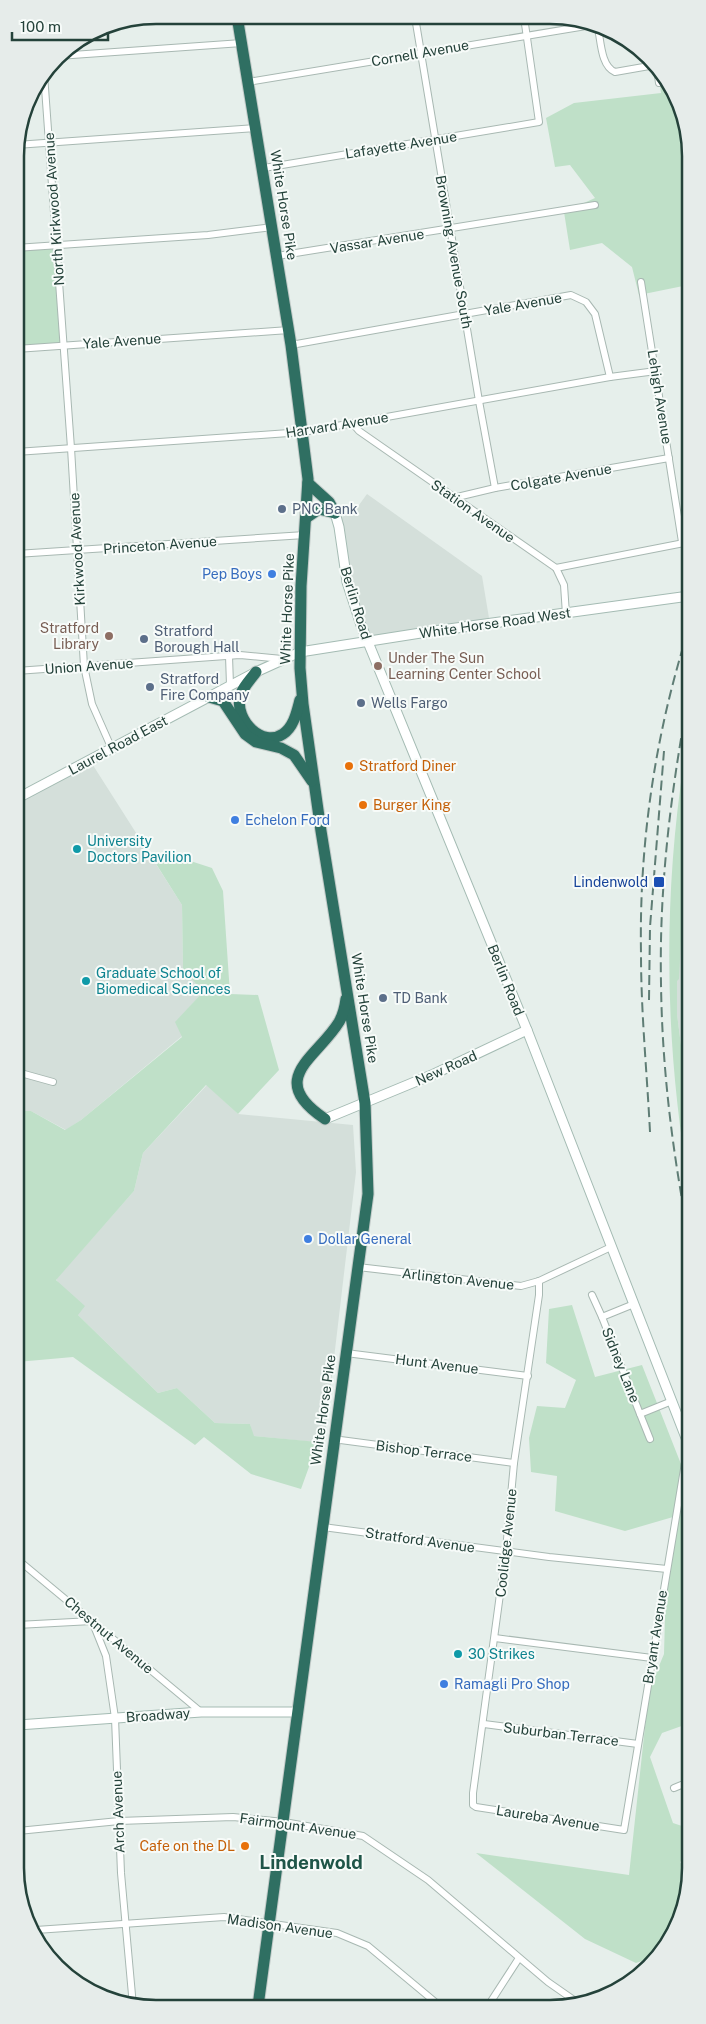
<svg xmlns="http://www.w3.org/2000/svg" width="706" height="2024" viewBox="0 0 706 2024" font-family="'Public Sans',sans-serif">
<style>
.built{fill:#d4dfda}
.green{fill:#bfe0c8}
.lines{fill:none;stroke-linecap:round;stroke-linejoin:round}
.street-casing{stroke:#a8b8b2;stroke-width:8}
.secondary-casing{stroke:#a4bbb3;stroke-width:11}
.highway-casing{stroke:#c2cac8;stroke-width:13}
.street{stroke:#fff;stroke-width:6}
.secondary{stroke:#fff;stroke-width:9}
.highway{stroke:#2f6f62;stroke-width:11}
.rail{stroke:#5f7d75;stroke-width:2;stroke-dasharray:10 5;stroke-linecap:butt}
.service-dot{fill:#5c6f8a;stroke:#f7fbf9;stroke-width:2}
.shop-dot{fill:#3f7fe0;stroke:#f7fbf9;stroke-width:2}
.education-dot{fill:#8d6e63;stroke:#f7fbf9;stroke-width:2}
.food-dot{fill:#e8710a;stroke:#f7fbf9;stroke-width:2}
.culture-dot{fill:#0f9aa8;stroke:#f7fbf9;stroke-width:2}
.transit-dot{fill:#1a4fb4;stroke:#f7fbf9;stroke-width:2}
.labels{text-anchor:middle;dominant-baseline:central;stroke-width:4;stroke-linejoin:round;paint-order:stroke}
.street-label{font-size:14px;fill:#24423a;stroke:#f7fbf9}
.service-label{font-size:14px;fill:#4e5e75;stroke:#f7fbf9;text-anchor:start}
.shop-label{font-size:14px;fill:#366cbe;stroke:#f7fbf9;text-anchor:start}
.education-label{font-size:14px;fill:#785e54;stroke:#f7fbf9;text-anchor:end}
.food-label{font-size:14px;fill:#c56008;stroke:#f7fbf9;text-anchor:start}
.culture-label{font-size:14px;fill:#0d838f;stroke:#f7fbf9;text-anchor:start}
.transit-label{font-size:14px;fill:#164399;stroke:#f7fbf9;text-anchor:end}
.district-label{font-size:19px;font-weight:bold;fill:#1f5548;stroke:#f7fbf9}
.rim{fill:none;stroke:#24423a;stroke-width:2.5}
</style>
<rect width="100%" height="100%" fill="#e6efeb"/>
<g class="built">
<polygon points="367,494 482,576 490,624 368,642 361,625 337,519 354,512"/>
<polygon points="89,759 182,905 183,969 203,992 176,1022 182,1036 81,1120 66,1130 31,1111 17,1111 16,799"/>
<polygon points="689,835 690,1116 677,1014 677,980"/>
<polygon points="207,1085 238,1114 353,1125 356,1172 324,1443 253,1436 250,1424 215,1423 177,1388 158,1393 78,1315 56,1279 134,1191 143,1153"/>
</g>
<g class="green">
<polygon points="658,71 688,128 688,285 639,295 632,267 602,243 570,250 564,212 595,198 570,165 555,167 546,118 574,103 661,93"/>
<polygon points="57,245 64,345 16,349 15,248"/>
<path d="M 689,731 L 689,835 L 685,860 L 679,979 L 677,981 L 677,1014 L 690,1116 L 690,1191 C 663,1039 662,883 689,731 Z"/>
<polygon points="169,854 212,868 223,891 230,994 258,995 279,1070 238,1114 206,1085 143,1153 134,1191 56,1280 85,1306 78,1315 158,1393 177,1388 215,1423 250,1424 254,1436 318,1442 301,1489 251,1474 204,1437 195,1445 73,1357 17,1362 17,1111 31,1111 65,1130 81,1120 182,1037 175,1022 203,992 183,969 182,905 153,859"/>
<polygon points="572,1305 595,1377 642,1365 690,1487 690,1723 662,1733 650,1757 673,1823 691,1829 691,1853 680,1862 690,1880 680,1922 660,1955 636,1963 585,1939 476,1853 629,1875 649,1690 664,1654 666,1581 673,1517 625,1531 555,1511 557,1476 531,1472 529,1438 537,1406 565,1408 576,1380 546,1363 549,1309"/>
</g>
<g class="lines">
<defs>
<g id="street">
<polyline points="415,17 479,401 495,488"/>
<path d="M 598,28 C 601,42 601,66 615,72 L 655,65"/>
<polyline points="58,56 242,43"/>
<polyline points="657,69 659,83"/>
<polyline points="44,74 71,448 84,666 92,704 111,747"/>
<polyline points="248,82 592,25"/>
<polyline points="16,145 256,128"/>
<polyline points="264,168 539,122 524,17"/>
<polyline points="15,248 208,235 273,227"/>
<polyline points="277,256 595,205"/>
<polyline points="641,282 682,542"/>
<polyline points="291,345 571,295 586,302 595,314 610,377"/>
<polyline points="16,349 289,330"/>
<polyline points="353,424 359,431 556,568 564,585 566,614"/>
<polyline points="16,452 303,432 610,377 656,371"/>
<polyline points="453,498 495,488 669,458"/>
<polyline points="16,554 305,535"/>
<polyline points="556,568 689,542"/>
<polyline points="229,656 230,685"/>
<polyline points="16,671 240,655 282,659"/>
<polyline points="17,1072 53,1082"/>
<polyline points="358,1267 521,1286 539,1281 611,1247"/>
<polyline points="539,1281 539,1295 514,1463 506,1550 473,1793 473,1805 476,1807 624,1830 688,1445"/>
<polyline points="592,1295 602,1317"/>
<polyline points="634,1304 602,1317 640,1414 672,1401"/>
<polyline points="346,1353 528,1376"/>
<polyline points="640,1414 650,1439"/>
<polyline points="333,1439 514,1463"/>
<polyline points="323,1527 549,1557 667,1569"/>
<polyline points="17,1559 201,1712"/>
<polyline points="17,1625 92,1621 106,1656 115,1718 121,1873 133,2006"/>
<polyline points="495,1638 652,1658"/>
<polyline points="484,1724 638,1744"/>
<polyline points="674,1788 691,1781"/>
<polyline points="18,1831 119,1821 233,1817 284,1822 363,1836 428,1880 548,1982 581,2005"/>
<polyline points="36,1930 224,1917 337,1933 368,1946 440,2006"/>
<polyline points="488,2006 519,1958"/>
</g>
<g id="secondary">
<polyline points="335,513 339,527 347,582 361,625 527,1030 690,1448"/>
<polyline points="16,799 256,672 300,652 427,632 689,596"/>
<polyline points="325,1119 434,1074 527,1030"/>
<polyline points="18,1725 201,1712 298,1712"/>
</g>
<g id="highway">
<polyline points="237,16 291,345 308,479 301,586 300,668 303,704 321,831 365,1103 368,1194 358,1267 258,2006"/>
<polyline points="308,483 329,502 335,513"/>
<polyline points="306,518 319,509 335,513"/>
<path d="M 256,672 C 251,679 241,689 240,698 C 235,720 262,748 283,734 C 294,727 297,711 300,700"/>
<polyline points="209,697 223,701 245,734 256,742 281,748 294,755 312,781"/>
<path d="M 325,1119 C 265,1079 317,1058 339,1022 C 343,1015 345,1007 346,999"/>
</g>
</defs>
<use href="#street" class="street-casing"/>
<use href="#secondary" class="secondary-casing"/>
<use href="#highway" class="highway-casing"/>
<use href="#street" class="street"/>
<use href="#secondary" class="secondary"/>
<use href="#highway" class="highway"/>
<g class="rail">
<path d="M 689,694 C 671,789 659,887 661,983 C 662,1070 673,1157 690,1242"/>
<polyline points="649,1000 650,927 664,751"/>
<path d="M 650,1132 C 647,1073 641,1013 641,954 C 639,843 655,734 689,628"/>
</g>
</g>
<g class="service-dot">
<circle cx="282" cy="509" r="5"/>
<circle cx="144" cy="639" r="5"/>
<circle cx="150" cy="687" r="5"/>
<circle cx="361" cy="703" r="5"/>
<circle cx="383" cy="998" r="5"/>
</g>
<g class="shop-dot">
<circle cx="272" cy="574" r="5"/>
<circle cx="235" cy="820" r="5"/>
<circle cx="308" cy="1239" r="5"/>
<circle cx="444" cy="1684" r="5"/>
</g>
<g class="education-dot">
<circle cx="109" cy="636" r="5"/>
<circle cx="378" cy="666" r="5"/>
</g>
<g class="food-dot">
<circle cx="349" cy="766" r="5"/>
<circle cx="363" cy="805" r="5"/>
<circle cx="245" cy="1846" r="5"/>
</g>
<g class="culture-dot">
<circle cx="77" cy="849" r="5"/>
<circle cx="86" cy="981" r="5"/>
<circle cx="458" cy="1654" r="5"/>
</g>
<rect class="transit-dot" x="653" y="876" width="12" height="12" rx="2.5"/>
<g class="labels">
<g class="street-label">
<text transform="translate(420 53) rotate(-10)">Cornell Avenue</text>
<text transform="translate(401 145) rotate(-9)">Lafayette Avenue</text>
<text transform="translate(284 205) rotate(81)">White Horse Pike</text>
<text transform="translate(54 209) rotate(-94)">North Kirkwood Avenue</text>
<text transform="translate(377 241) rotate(-9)">Vassar Avenue</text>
<text transform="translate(454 252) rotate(80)">Browning Avenue South</text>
<text transform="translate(523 304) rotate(-10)">Yale Avenue</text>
<text transform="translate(122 341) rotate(-4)">Yale Avenue</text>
<text transform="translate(660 397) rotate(81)">Lehigh Avenue</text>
<text transform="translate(337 425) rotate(-9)">Harvard Avenue</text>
<text transform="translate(561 477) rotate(-10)">Colgate Avenue</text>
<text transform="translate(473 511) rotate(35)">Station Avenue</text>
<text transform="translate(160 545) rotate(-4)">Princeton Avenue</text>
<text transform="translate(77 549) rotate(-93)">Kirkwood Avenue</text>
<text transform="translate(356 603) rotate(73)">Berlin Road</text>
<text transform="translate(287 609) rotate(-88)">White Horse Pike</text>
<text transform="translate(495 623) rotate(-8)">White Horse Road West</text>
<text transform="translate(89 666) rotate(-4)">Union Avenue</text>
<text transform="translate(118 745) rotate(-28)">Laurel Road East</text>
<text transform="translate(506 980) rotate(68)">Berlin Road</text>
<text transform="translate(365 1008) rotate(81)">White Horse Pike</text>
<text transform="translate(446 1068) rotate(-24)">New Road</text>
<text transform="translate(458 1279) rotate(6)">Arlington Avenue</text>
<text transform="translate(437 1364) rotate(7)">Hunt Avenue</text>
<text transform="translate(621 1365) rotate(68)">Sidney Lane</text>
<text transform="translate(323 1410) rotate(-82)">White Horse Pike</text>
<text transform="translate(424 1451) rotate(7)">Bishop Terrace</text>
<text transform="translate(420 1540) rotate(8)">Stratford Avenue</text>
<text transform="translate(506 1543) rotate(-84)">Coolidge Avenue</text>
<text transform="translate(109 1635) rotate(40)">Chestnut Avenue</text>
<text transform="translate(655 1637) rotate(-81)">Bryant Avenue</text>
<text transform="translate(158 1715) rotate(-4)">Broadway</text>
<text transform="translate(561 1734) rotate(7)">Suburban Terrace</text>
<text transform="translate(118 1812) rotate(-92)">Arch Avenue</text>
<text transform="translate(548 1818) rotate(9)">Laureba Avenue</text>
<text transform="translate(298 1826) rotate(8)">Fairmount Avenue</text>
<text transform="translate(280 1926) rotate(8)">Madison Avenue</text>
</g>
<g class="service-label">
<text x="292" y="509">PNC Bank</text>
<text x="154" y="631">Stratford<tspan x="154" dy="16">Borough Hall</tspan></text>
<text x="160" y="679">Stratford<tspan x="160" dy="16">Fire Company</tspan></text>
<text x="371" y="703">Wells Fargo</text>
<text x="393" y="998">TD Bank</text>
</g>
<g class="shop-label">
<text x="262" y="574" text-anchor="end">Pep Boys</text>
<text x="245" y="820">Echelon Ford</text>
<text x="318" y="1239">Dollar General</text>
<text x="454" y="1684">Ramagli Pro Shop</text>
</g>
<g class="education-label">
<text x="99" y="628">Stratford<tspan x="99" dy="16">Library</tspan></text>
<text x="388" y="658" text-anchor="start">Under The Sun<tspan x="388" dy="16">Learning Center School</tspan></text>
</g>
<g class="food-label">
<text x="359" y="766">Stratford Diner</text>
<text x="373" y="805">Burger King</text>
<text x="235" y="1846" text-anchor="end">Cafe on the DL</text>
</g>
<g class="culture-label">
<text x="87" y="841">University<tspan x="87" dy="16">Doctors Pavilion</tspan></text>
<text x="96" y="973">Graduate School of<tspan x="96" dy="16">Biomedical Sciences</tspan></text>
<text x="468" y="1654">30 Strikes</text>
</g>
<g class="transit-label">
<text x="648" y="882">Lindenwold</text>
</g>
<g class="district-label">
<text x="311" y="1862">Lindenwold</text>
</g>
</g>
<path d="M0 0H706V2024H0ZM156 24H550A132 132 0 0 1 682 156V1868A132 132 0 0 1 550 2000H156A132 132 0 0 1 24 1868V156A132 132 0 0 1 156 24Z" fill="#e6ecea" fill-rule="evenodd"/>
<path class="rim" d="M156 24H550A132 132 0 0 1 682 156V1868A132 132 0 0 1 550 2000H156A132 132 0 0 1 24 1868V156A132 132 0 0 1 156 24Z"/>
<path d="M12 32v8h96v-8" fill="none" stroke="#24423a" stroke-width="2.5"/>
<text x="20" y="32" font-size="15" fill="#24423a" stroke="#f7fbf9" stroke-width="4" paint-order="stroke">100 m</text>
</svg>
